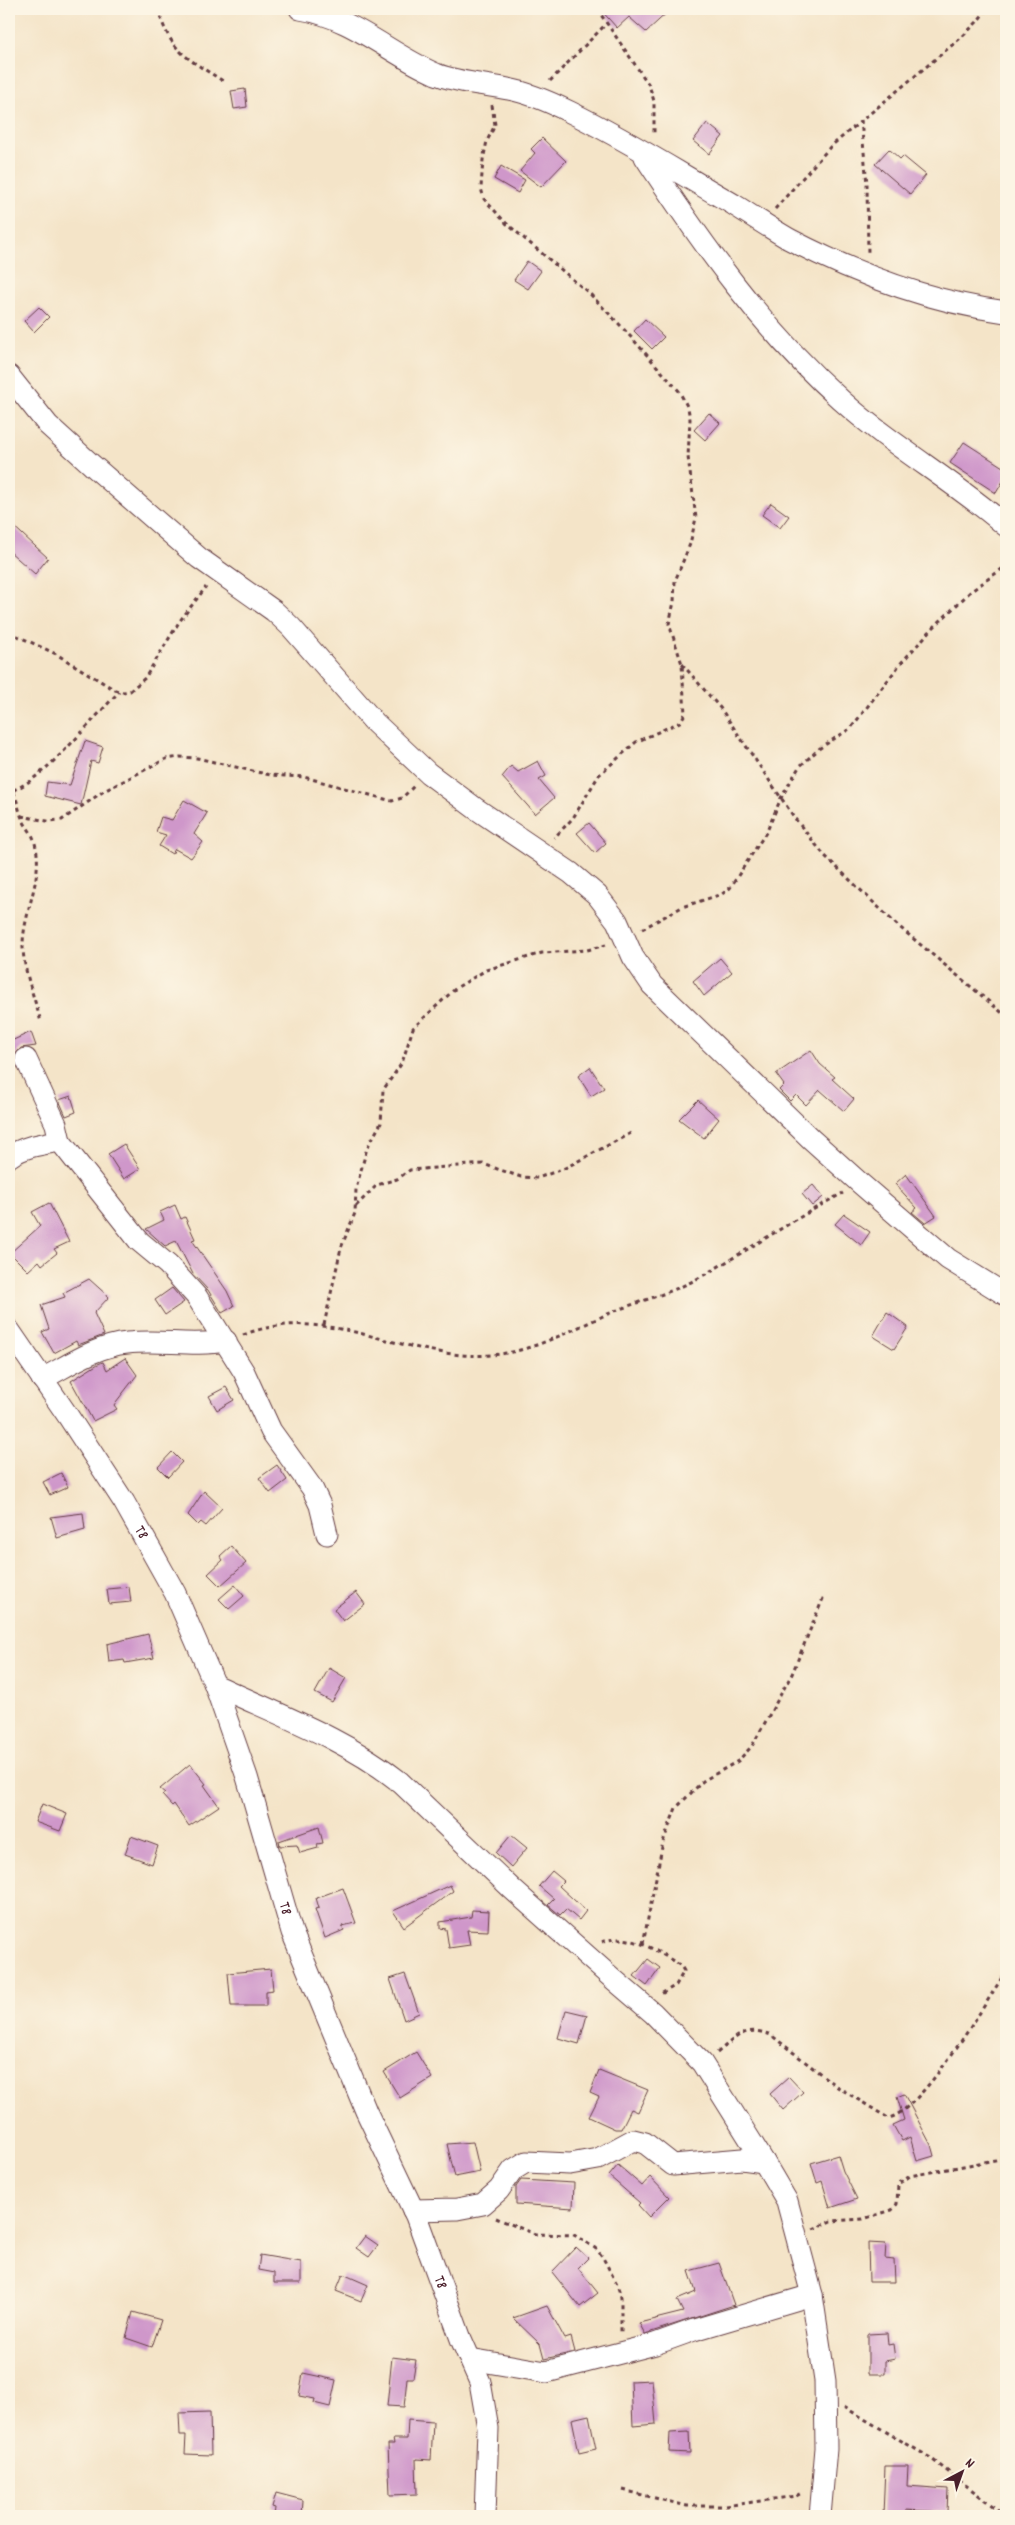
<svg xmlns="http://www.w3.org/2000/svg" width="1015" height="2525" viewBox="0 0 1015 2525" font-family="Dekko,sans-serif">
<style>
.building{fill:#cf97ca}
.lines{fill:none;stroke-linecap:round;stroke-linejoin:round}
.minor-casing{stroke:#643d43;stroke-width:23}
.path{stroke:#643d43;stroke-width:3;stroke-dasharray:4 4;stroke-linecap:butt}
.minor{stroke:#fff;stroke-width:21}
.labels{text-anchor:middle;dominant-baseline:central;stroke-width:4;stroke-linejoin:round;paint-order:stroke}
.street-label{font-size:16px;fill:#4a1f2b;stroke:#fcf5e5}
</style>
<rect width="100%" height="100%" fill="#fcf5e5"/>
<filter id="ink" filterUnits="userSpaceOnUse"><feTurbulence type="fractalNoise" baseFrequency=".02" numOctaves="2"/><feDisplacementMap in="SourceGraphic" scale="10" xChannelSelector="R" yChannelSelector="G"/><feConvolveMatrix kernelMatrix="1 2 1 2 8 2 1 2 1" color-interpolation-filters="sRGB"/></filter>
<filter id="wash" filterUnits="userSpaceOnUse"><feTurbulence type="fractalNoise" baseFrequency=".0096" numOctaves="4" result="noise"/><feDisplacementMap in="SourceGraphic" scale="20" xChannelSelector="R" yChannelSelector="G"/><feGaussianBlur stdDeviation="1.12" result="paint"/><feColorMatrix in="noise" values="0 0 0 0 0 0 0 0 0 0 0 0 0 0 0 0 0 1.4 0 .05"/><feComposite in="paint" operator="in"/></filter>
<g filter="url(#wash)">
<rect width="100%" height="100%" fill="#f4e4c8"/>
<g id="blocks">
<g class="building">
<polygon points="600,9 671,9 646,32 629,17 617,28"/>
<polygon points="245,89 247,107 234,109 231,91"/>
<polygon points="707,123 723,136 709,154 693,141"/>
<polygon points="542,138 566,161 541,187 520,171 535,153 531,149"/>
<polygon points="889,149 900,159 903,156 926,175 910,194 875,164"/>
<polygon points="501,166 525,180 518,193 494,179"/>
<polygon points="527,261 541,271 528,289 514,280"/>
<polygon points="39,307 49,317 34,332 24,321"/>
<polygon points="645,319 664,337 652,349 634,331"/>
<polygon points="709,413 720,423 705,440 694,430"/>
<polygon points="964,442 1006,469 1006,476 996,493 950,463"/>
<polygon points="771,503 789,516 780,528 762,515"/>
<polygon points="9,522 48,558 35,574 9,551"/>
<polygon points="85,741 103,747 98,763 91,761 81,805 45,796 47,782 70,785"/>
<polygon points="538,761 546,776 539,780 554,798 535,814 502,777 511,766 518,772"/>
<polygon points="184,800 207,813 194,834 203,842 191,858 175,849 172,854 159,846 166,835 156,832 161,817 172,820"/>
<polygon points="589,823 606,843 595,853 577,833"/>
<polygon points="720,958 732,972 704,996 693,981"/>
<polygon points="31,1032 36,1046 21,1048 14,1056 9,1042"/>
<polygon points="811,1050 820,1064 835,1077 832,1079 854,1099 844,1111 820,1090 806,1105 796,1095 790,1101 779,1090 784,1085 776,1074"/>
<polygon points="590,1067 604,1088 591,1096 578,1076"/>
<polygon points="71,1096 76,1112 66,1116 59,1100"/>
<polygon points="698,1100 719,1119 704,1138 679,1119"/>
<polygon points="124,1144 140,1169 124,1179 108,1154"/>
<polygon points="906,1174 936,1216 925,1223 912,1212 917,1208 895,1184"/>
<polygon points="813,1185 823,1197 812,1206 802,1194"/>
<polygon points="49,1203 69,1242 54,1249 57,1253 42,1265 39,1261 28,1271 10,1253 40,1226 32,1212"/>
<polygon points="175,1205 181,1219 185,1217 195,1239 192,1240 227,1291 234,1306 222,1313 208,1290 193,1274 176,1241 165,1246 146,1229 164,1220 160,1212"/>
<polygon points="844,1214 870,1232 861,1245 835,1224"/>
<polygon points="89,1279 109,1297 94,1313 104,1335 78,1345 76,1341 54,1353 42,1332 49,1329 41,1305 65,1297 63,1293"/>
<polygon points="172,1288 184,1302 165,1315 155,1300"/>
<polygon points="887,1312 908,1327 894,1349 873,1336"/>
<polygon points="125,1358 137,1375 116,1402 114,1405 117,1409 93,1421 71,1381 98,1364 103,1362 107,1370"/>
<polygon points="226,1387 234,1400 217,1410 209,1396"/>
<polygon points="172,1452 182,1462 168,1477 158,1467"/>
<polygon points="277,1465 287,1480 270,1493 259,1478"/>
<polygon points="61,1473 68,1487 50,1495 43,1482"/>
<polygon points="204,1491 222,1508 206,1526 201,1522 198,1525 188,1515"/>
<polygon points="83,1513 85,1530 57,1538 51,1517"/>
<polygon points="231,1546 246,1563 220,1586 208,1574 223,1560 220,1556"/>
<polygon points="235,1585 244,1596 229,1609 219,1599"/>
<polygon points="129,1587 131,1602 109,1604 107,1589"/>
<polygon points="356,1592 365,1604 343,1621 334,1609"/>
<polygon points="148,1634 154,1658 125,1663 124,1660 109,1662 107,1644"/>
<polygon points="329,1668 346,1678 332,1702 315,1693"/>
<polygon points="190,1764 206,1784 204,1785 219,1806 189,1826 174,1804 172,1806 162,1795 165,1793 160,1789"/>
<polygon points="42,1804 67,1814 60,1831 35,1822"/>
<polygon points="319,1827 323,1843 317,1844 318,1848 300,1853 297,1845 280,1846 279,1841"/>
<polygon points="511,1835 527,1848 511,1867 496,1853"/>
<polygon points="131,1836 158,1846 152,1864 125,1854"/>
<polygon points="552,1871 564,1881 559,1886 586,1911 579,1920 566,1909 560,1915 548,1905 554,1899 539,1886"/>
<polygon points="450,1885 453,1891 404,1927 393,1911"/>
<polygon points="343,1888 356,1923 342,1926 344,1930 325,1938 315,1909 319,1908 316,1898"/>
<polygon points="472,1910 489,1911 488,1931 467,1930 470,1945 449,1948 446,1929 440,1928 440,1922 471,1917"/>
<polygon points="648,1959 660,1968 647,1986 634,1976"/>
<polygon points="271,1969 273,1990 266,1991 266,2006 231,2006 228,1973"/>
<polygon points="405,1974 419,2013 404,2020 390,1979"/>
<polygon points="566,2010 587,2015 579,2044 558,2038"/>
<polygon points="416,2052 432,2078 400,2098 384,2072"/>
<polygon points="599,2070 648,2090 638,2112 631,2109 621,2129 615,2129 589,2117 599,2097 590,2093"/>
<polygon points="789,2077 803,2092 783,2110 770,2094"/>
<polygon points="904,2094 931,2145 934,2156 917,2161 910,2137 902,2141 893,2125 904,2120 897,2097"/>
<polygon points="473,2142 480,2172 455,2177 447,2144"/>
<polygon points="838,2155 843,2171 857,2199 830,2208 822,2181 817,2183 811,2163"/>
<polygon points="618,2165 642,2186 650,2177 669,2197 649,2217 638,2205 640,2203 609,2176"/>
<polygon points="521,2180 574,2183 573,2208 516,2204 516,2187"/>
<polygon points="365,2236 378,2245 369,2257 356,2248"/>
<polygon points="868,2243 886,2244 885,2259 894,2260 895,2282 869,2282"/>
<polygon points="576,2247 588,2258 578,2268 598,2293 580,2307 552,2272"/>
<polygon points="260,2255 301,2262 301,2283 274,2283 274,2273 258,2270"/>
<polygon points="719,2263 734,2305 645,2334 639,2323 683,2312 677,2300 696,2292 689,2271"/>
<polygon points="343,2274 368,2285 361,2301 336,2291"/>
<polygon points="547,2306 565,2339 571,2337 575,2352 544,2359 540,2344 513,2318"/>
<polygon points="133,2312 161,2320 152,2347 126,2338"/>
<polygon points="887,2333 888,2345 893,2344 895,2359 885,2361 885,2374 868,2374 868,2334"/>
<polygon points="392,2357 416,2360 413,2378 407,2378 404,2407 387,2406"/>
<polygon points="303,2373 336,2380 330,2407 314,2403 315,2399 299,2396"/>
<polygon points="652,2380 656,2424 633,2426 631,2381"/>
<polygon points="210,2412 211,2455 185,2454 186,2435 180,2435 179,2413"/>
<polygon points="589,2415 596,2449 579,2453 572,2419"/>
<polygon points="408,2420 433,2422 431,2460 416,2459 417,2494 390,2495 388,2444 394,2444 393,2439 407,2439"/>
<polygon points="689,2432 690,2453 669,2452 670,2433"/>
<polygon points="885,2466 908,2466 907,2486 948,2489 947,2512 906,2510 906,2516 883,2516"/>
<polygon points="276,2493 303,2500 302,2516 274,2516 275,2508 272,2507"/>
</g>
</g>
</g>
<g filter="url(#ink)">
<use href="#blocks" fill-opacity="0" stroke="#643d43" stroke-width="1"/>
<g class="lines">
<defs>
<g id="minor">
<path d="M 300,9 C 353,17 389,54 436,74 C 459,83 484,84 508,89 C 530,93 550,102 570,112 C 626,139 679,173 733,204 C 752,216 770,228 789,239 C 856,274 931,302 1006,312"/>
<path d="M 645,157 C 702,244 763,330 841,400 C 892,446 954,481 1006,526"/>
<polyline points="9,376 48,425 92,465 199,558 274,611 291,627 375,723 428,773 475,808 571,873 597,895 617,921 633,957 652,985 811,1139 861,1184 948,1259 1006,1295"/>
<polyline points="26,1059 56,1124 60,1141 139,1241 168,1265 197,1297 244,1372 271,1431 312,1488 320,1505 327,1534"/>
<path d="M 9,1157 C 24,1146 42,1144 60,1141"/>
<path id="s1" d="M 9,1330 L 68,1416 L 124,1502 L 175,1593 L 215,1685 L 247,1777 L 292,1932 L 366,2111 L 416,2216 L 461,2339 L 480,2382 L 488,2428 L 485,2516"/>
<path d="M 42,1379 C 69,1365 96,1346 127,1343 C 160,1339 193,1347 226,1341"/>
<path d="M 215,1685 C 277,1714 346,1739 400,1782 L 512,1889 L 612,1978 L 653,2013 L 702,2063 L 764,2162 L 787,2201 L 812,2295 L 825,2381 L 826,2448 L 820,2516"/>
<polyline points="413,2210 457,2209 483,2204 499,2190 513,2170 526,2162 570,2164 598,2159 633,2140 645,2143 673,2165 742,2159 764,2162"/>
<polyline points="470,2359 546,2372 655,2344 694,2330 812,2295"/>
</g>
</defs>
<use href="#minor" class="minor-casing"/>
<g class="path">
<path d="M 158,9 C 170,52 187,58 223,81"/>
<polyline points="597,9 649,85 654,101 654,135"/>
<polyline points="550,81 607,23"/>
<polyline points="492,105 495,125 487,141 483,160 481,188 484,199 506,223 590,294 621,326 679,391 688,408 690,419 688,457 696,518 690,544 675,581 674,602 669,624 682,664 685,714 680,722 636,742 599,775 573,818 554,838"/>
<polyline points="861,120 867,184 868,255"/>
<polyline points="775,209 830,147 963,36 977,22 987,9"/>
<polyline points="9,632 56,654 115,690 123,692 130,691 145,678 179,622 206,587"/>
<polyline points="682,664 721,709 796,820 825,856 897,925 1006,1016"/>
<path d="M 9,785 C 18,796 17,808 23,820 C 26,827 32,832 34,840 C 46,875 22,913 23,948 C 24,973 35,999 41,1022"/>
<path d="M 13,790 C 45,779 93,718 119,692"/>
<polyline points="21,816 47,821 62,820 104,791 166,759 180,757 197,758 270,775 304,777 392,801 402,798 414,786"/>
<polyline points="642,929 682,907 722,894 730,888 767,831 781,798 799,767 820,748 851,728 901,663 932,629 970,592 1006,566"/>
<polyline points="356,1206 377,1185 397,1179 410,1170 483,1164 521,1177 538,1178 565,1168 633,1132"/>
<polyline points="324,1325 341,1248 355,1213 356,1189 367,1148 381,1123 383,1090 402,1063 413,1028 456,988 486,970 542,953 587,950 606,945"/>
<path d="M 243,1335 C 328,1301 405,1362 491,1355 C 531,1352 565,1333 601,1317 C 631,1303 664,1296 693,1281 C 744,1253 792,1220 843,1193"/>
<path d="M 602,1942 C 629,1931 659,1952 681,1966 L 684,1971 L 676,1985 L 661,1994"/>
<polyline points="643,1944 663,1842 676,1808 703,1781 738,1761 752,1746 792,1674 824,1596"/>
<path d="M 717,2053 C 736,2037 745,2025 771,2035 L 836,2086 L 888,2118 C 920,2113 984,2006 1003,1976"/>
<polyline points="496,2218 535,2234 574,2235 595,2248 602,2256 617,2284 621,2297 621,2334"/>
<polyline points="813,2229 831,2221 863,2219 892,2210 897,2204 898,2184 910,2176 1006,2158"/>
<polyline points="844,2407 929,2457 1006,2516"/>
<polyline points="623,2490 687,2506 725,2506 796,2496 803,2492"/>
</g>
<use href="#minor" class="minor"/>
</g>
</g>
<g class="labels">
<g class="street-label">
<text stroke="none"><textPath href="#s1" startOffset="242">T8</textPath></text>
<text stroke="none"><textPath href="#s1" startOffset="646">T8</textPath></text>
<text stroke="none"><textPath href="#s1" startOffset="1051">T8</textPath></text>
</g>
</g>
<rect width="1015" height="2525" fill="none" stroke="#fcf5e5" stroke-width="30"/>
<g transform="translate(962 2472) rotate(41)" stroke="#fcf5e5" stroke-width="4" paint-order="stroke">
<path d="M0-4L9 19L0 12L-9 19Z" fill="#4a1f2b"/>
<text y="-8" font-size="14" font-weight="bold" text-anchor="middle" fill="#4a1f2b">N</text>
</g>
</svg>
